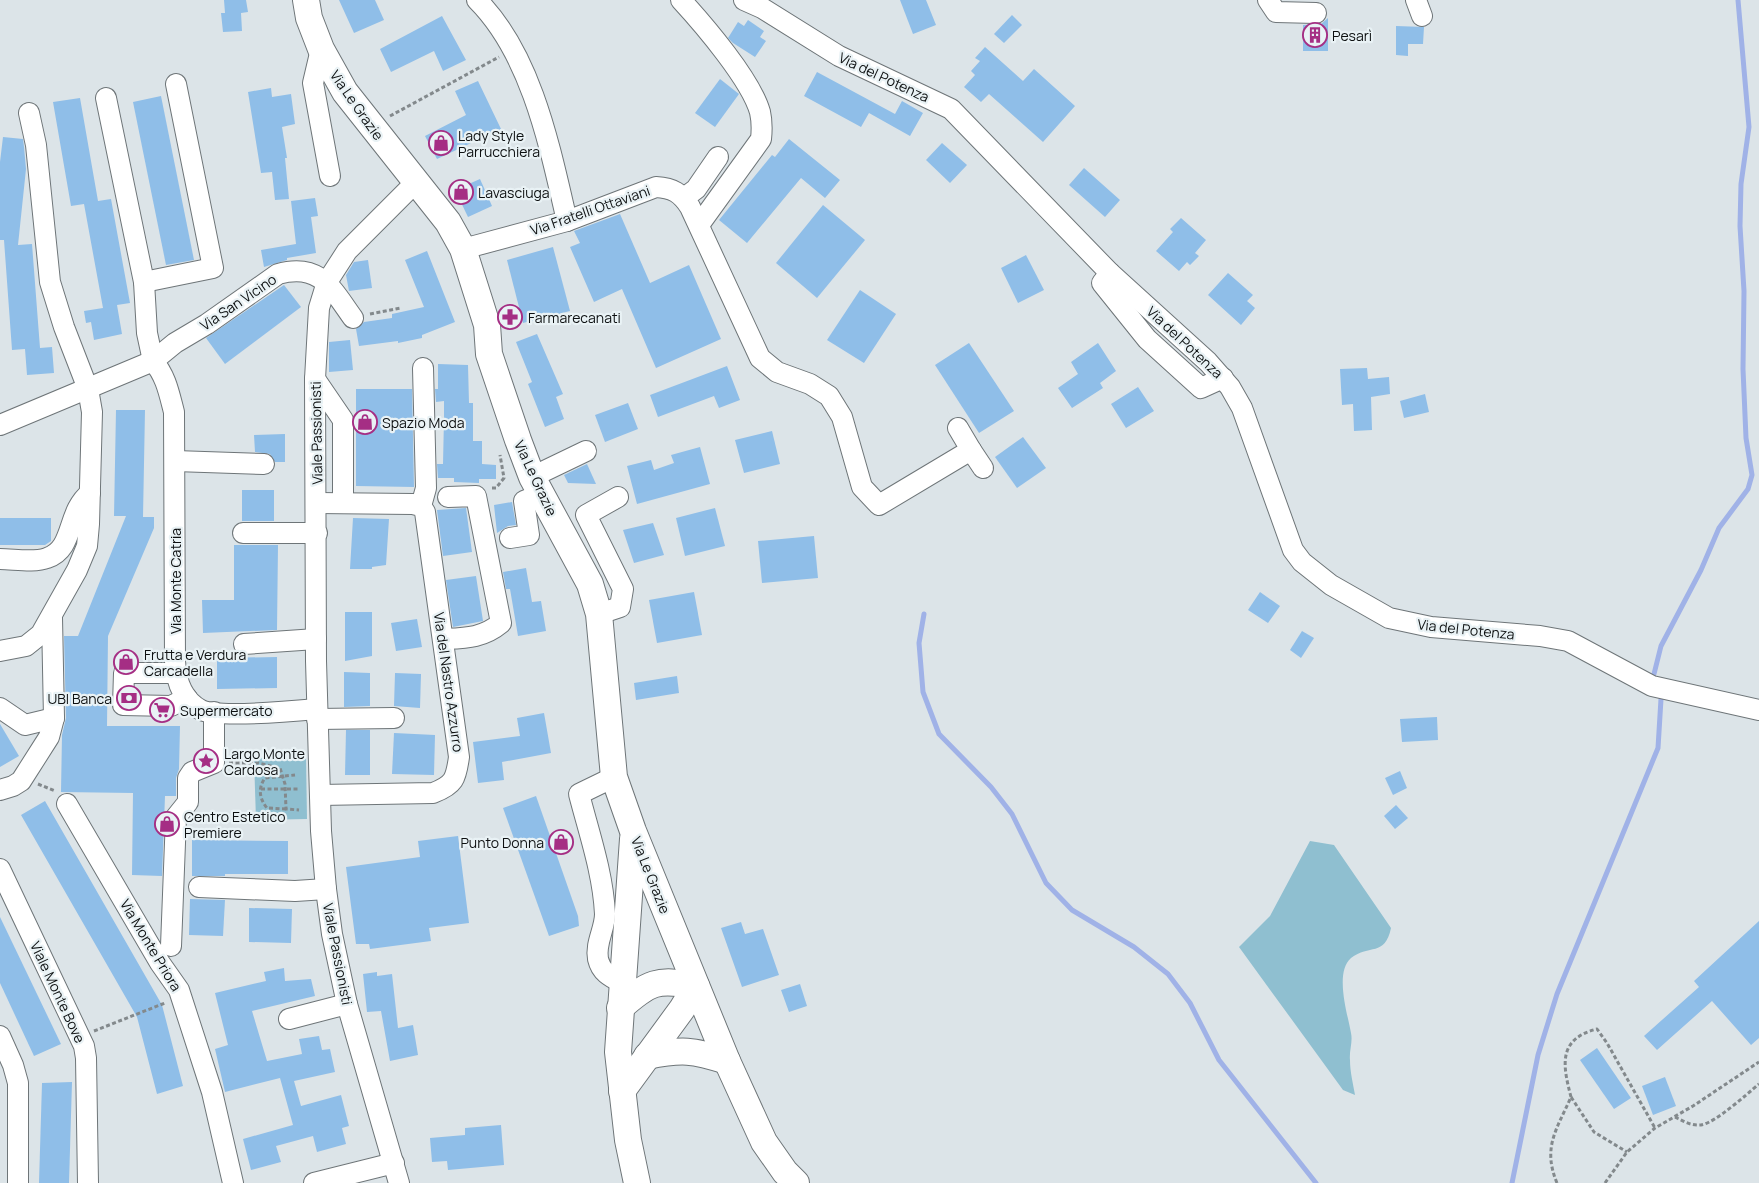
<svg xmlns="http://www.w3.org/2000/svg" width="1759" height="1183" viewBox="0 0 1759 1183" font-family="Manrope,sans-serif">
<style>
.green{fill:#8fbfd0}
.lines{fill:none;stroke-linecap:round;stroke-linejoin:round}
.stream{stroke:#a0b2e7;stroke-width:5}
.building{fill:#8fbee8}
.minor-casing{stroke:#6e7578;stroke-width:22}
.major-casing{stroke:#6e7578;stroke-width:28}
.path{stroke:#83898c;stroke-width:3;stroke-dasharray:4 2.5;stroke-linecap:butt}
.minor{stroke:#fff;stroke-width:20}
.major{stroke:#fff;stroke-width:26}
.labels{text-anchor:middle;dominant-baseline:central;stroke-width:4.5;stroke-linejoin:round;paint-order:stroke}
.poi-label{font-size:14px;fill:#0d1011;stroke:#e9f2f5;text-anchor:start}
.street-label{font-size:14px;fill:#0d1011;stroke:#e9f2f5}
</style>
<rect width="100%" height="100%" fill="#dce4e8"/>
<g class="green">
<polygon points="306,757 307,819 256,820 254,758"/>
<path d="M 1310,841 L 1334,845 L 1391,928 C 1385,957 1369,944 1351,958 C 1334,973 1348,1015 1351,1033 C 1353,1042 1349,1051 1350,1060 C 1350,1072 1353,1083 1355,1095 L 1343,1090 L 1239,947 L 1270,916 Z"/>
</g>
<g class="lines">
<g class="stream">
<polyline points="924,614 919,643 923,692 939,734 991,787 1012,814 1046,883 1072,910 1134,947 1168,974 1190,1003 1219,1060 1316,1183"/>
<polyline points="1654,674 1661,646 1701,570 1719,528 1748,489 1752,475 1746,438 1743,369 1744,291 1740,226 1741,184 1749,127 1738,0"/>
<polyline points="1512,1183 1538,1055 1557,994 1658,748 1661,699"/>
</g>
</g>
<g class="building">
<polygon points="224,0 246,0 248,12 241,13 242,31 223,32 221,13 225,13"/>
<polygon points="339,0 375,0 384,20 354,33"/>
<polygon points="900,0 926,0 936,25 913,34"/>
<polygon points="1012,15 1022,25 1004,43 994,34"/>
<polygon points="442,16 466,60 443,71 434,51 391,72 380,49"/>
<polygon points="1328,18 1328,51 1303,51 1303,25 1321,24"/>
<polygon points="748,20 764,31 760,37 766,41 755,57 733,43 728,38 738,22 744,26"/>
<polygon points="1396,26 1424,27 1423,44 1408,44 1408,56 1396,55"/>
<polygon points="985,47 1023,81 1034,69 1075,106 1043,142 989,94 981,102 964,87 975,75 971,71 980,61 975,58"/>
<polygon points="817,72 895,114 902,101 923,113 910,136 869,113 861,127 804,96"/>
<polygon points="720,79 739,94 715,127 695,113"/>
<polygon points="478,81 501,129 437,159 425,136 466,115 455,91"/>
<polygon points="271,88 272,97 291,94 295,124 282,127 287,158 285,158 289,199 275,200 272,172 261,173 248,92"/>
<polygon points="161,96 194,260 166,265 133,102"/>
<polygon points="80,98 98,201 111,199 130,303 117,305 122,334 94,340 91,322 86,323 84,311 103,308 84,204 71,206 53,102"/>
<polygon points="3,137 23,139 24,147 26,169 18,245 32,244 40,348 52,347 54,373 27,375 25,349 12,350 4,240 0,240 0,162"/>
<polygon points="789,139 840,180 825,198 801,178 747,243 719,220 772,155 775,157"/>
<polygon points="942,143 967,165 950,183 926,160"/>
<polygon points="1084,168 1120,200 1105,217 1069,185"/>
<polygon points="480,179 492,206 468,217 455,190"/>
<polygon points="315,198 318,216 311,217 316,253 287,258 287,260 264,267 261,250 296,244 291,201"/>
<polygon points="823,205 865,240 817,298 776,263"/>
<polygon points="620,214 650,283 689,265 721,339 656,368 622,289 594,302 570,247 580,243 574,231"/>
<polygon points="1181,218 1206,240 1195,253 1199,256 1190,265 1187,262 1179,271 1156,251 1173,232 1170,229"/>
<polygon points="553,247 570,311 523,323 507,260"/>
<polygon points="427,251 455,322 422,335 422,338 398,343 398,341 359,346 356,329 364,322 392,318 392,314 424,307 405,260"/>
<polygon points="1026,255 1044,290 1018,303 1001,268"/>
<polygon points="368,260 372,288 349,291 346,275 354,262"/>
<polygon points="1228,273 1253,295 1247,301 1255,308 1241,325 1208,295"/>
<polygon points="284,285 301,307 225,364 206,338"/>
<polygon points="860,290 896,314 864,363 827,340"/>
<polygon points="537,334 563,394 556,397 564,419 545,427 528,384 532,382 516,342"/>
<polygon points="350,340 353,370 329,372 329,342"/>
<polygon points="969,343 1014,411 979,433 935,365"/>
<polygon points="1098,343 1116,371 1100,383 1103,388 1072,408 1058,388 1078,374 1071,362"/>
<polygon points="438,364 468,365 469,403 473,403 473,441 482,441 482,464 496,465 496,479 479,479 479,483 454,482 454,478 438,478 437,464 443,464 444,418 444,401 436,402 435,389 438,389"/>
<polygon points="727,366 740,400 719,408 714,396 658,417 650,395"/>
<polygon points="1367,368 1368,379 1389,377 1390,394 1371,397 1372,430 1354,431 1353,404 1342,405 1340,369"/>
<polygon points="1138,387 1154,411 1126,428 1111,404"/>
<polygon points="356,389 412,389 414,487 356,486"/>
<polygon points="1425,394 1429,412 1404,418 1400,401"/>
<polygon points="628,403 638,429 605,442 595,415"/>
<polygon points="116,410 145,410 143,517 154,517 154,528 108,636 107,726 180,726 179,769 176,778 176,796 165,796 162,876 132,875 133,793 61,792 62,735 66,718 64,636 78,636 126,516 114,516"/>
<polygon points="772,431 780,464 744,473 735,440"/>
<polygon points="285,434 285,462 275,462 270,454 255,452 254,435"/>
<polygon points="1023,437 1046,468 1017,488 995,457"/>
<polygon points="700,447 710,484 637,504 627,466 651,460 654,470 674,463 671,455"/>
<polygon points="587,464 596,484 568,483 564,475"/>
<rect x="242" y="490" width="32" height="31"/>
<polygon points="512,502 516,525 508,526 497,533 494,505"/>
<polygon points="466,508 472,552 443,556 437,510"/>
<polygon points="715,508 725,546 685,556 676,518"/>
<polygon points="0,518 51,518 51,541 45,545 0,545"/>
<polygon points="353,518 389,519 386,565 372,567 372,569 350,569"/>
<polygon points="653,523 664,555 634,563 623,530"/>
<polygon points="814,536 818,578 762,583 758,541"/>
<polygon points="234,545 278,545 277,630 203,633 202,600 234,600"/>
<polygon points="526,568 532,602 541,601 546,631 518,636 510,589 506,589 503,572"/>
<polygon points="476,576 483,621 453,627 446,580"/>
<polygon points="694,592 702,635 657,643 649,600"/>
<polygon points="1260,592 1280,606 1268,623 1248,610"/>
<polygon points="345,612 372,612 372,656 345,661"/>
<polygon points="417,619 422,647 396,651 391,623"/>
<polygon points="1302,631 1314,638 1301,658 1290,650"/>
<polygon points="277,657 277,688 217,689 217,658"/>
<polygon points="344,672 370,673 370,706 344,707"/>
<polygon points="395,673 421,674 420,708 394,706"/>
<polygon points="677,676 679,693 636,700 634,683"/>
<polygon points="544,713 551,753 502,762 504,780 478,783 473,742 520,736 517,718"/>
<polygon points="1437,717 1438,740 1402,742 1400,719"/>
<polygon points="0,724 19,756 0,767"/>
<polygon points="346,730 370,730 370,775 345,775"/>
<polygon points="394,733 435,735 434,775 392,774"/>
<polygon points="1400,771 1407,788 1393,795 1385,778"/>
<polygon points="536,796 578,916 579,926 549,936 503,808"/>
<polygon points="45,801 162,1005 183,1086 157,1094 137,1017 21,815"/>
<polygon points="1396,805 1408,818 1395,829 1384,816"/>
<polygon points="458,836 469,923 429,928 431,941 370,949 369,944 356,944 346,867 420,857 418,841"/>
<polygon points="192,840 288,841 288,874 225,874 225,876 192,876"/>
<polygon points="190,899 225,900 223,936 189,935"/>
<polygon points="249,908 292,909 291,943 249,942"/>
<polygon points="0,917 61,1044 34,1056 0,983"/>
<polygon points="1759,921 1759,1038 1751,1045 1712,1001 1657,1050 1644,1036 1699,987 1694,981"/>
<polygon points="741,922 745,934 763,929 779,975 742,987 721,928"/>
<polygon points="284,968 285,981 311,979 315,996 252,1011 267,1061 302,1054 299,1039 319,1036 322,1050 330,1049 335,1072 294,1081 301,1106 341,1095 349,1126 342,1128 346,1144 317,1152 313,1136 276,1146 281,1162 251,1170 243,1139 293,1125 280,1078 225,1092 215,1049 228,1045 215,993 266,981 264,972"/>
<polygon points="377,972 377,976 392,974 398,1028 413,1025 418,1055 390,1061 381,1011 367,1012 363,974"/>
<polygon points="800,984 807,1006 789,1012 781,990"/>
<polygon points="1597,1048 1631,1098 1614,1109 1580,1060"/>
<polygon points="1665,1077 1676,1106 1653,1115 1642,1086"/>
<polygon points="72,1082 69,1183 39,1183 42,1083"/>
<polygon points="501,1125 504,1165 448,1170 447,1161 432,1162 430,1138 465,1135 465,1128"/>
</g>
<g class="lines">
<defs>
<g id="minor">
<path d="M 477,0 C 532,55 550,148 567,221"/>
<path d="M 681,0 C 704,25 751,80 760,112 C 762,121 762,130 761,139 L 699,225"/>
<polyline points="744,0 762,8 839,56 951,109 1110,273 1208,362 1230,387 1242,408 1293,550 1302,562 1331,585 1389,618 1431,627 1540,636 1568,641 1652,686 1759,710"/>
<polyline points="1268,0 1276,12 1316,13"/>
<polyline points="1416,0 1422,16"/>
<polyline points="321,49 313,83 330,176"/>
<polyline points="106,98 144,282 147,333 153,361"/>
<polyline points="684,198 696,189 718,157"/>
<path d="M 463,249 L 567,221 L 656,187 C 673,188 681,193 690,207 L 760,358 L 777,372 L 810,384 L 829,396 L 842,417 L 862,487 L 879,505 L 971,450 L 958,428"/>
<polyline points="1110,273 1102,283 1147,339 1201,388 1223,378"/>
<polyline points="144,282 213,268 176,84"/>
<path d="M 153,361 C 166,376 169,393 174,412 L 175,661 C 176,681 182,700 201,710 C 218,718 295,711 317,709"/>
<polyline points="315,379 343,420 343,503"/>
<path d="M 0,425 L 153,361 L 175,343 L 207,324 L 278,274 C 320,262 332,289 353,318"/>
<polyline points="971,450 983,468"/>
<polyline points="175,461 264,464"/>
<polyline points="532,477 586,451"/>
<path d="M 317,503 L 413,504 L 421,506 L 425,512 L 459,757 C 456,779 454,785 433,793 L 320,795"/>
<polyline points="421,506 426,488 423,368"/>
<polyline points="243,533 317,533"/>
<polyline points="510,538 529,535 524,501 541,494"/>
<path d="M 0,559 C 14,559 34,563 47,558 C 75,549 66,512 90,493"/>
<polyline points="599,614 620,607 623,589 586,515 618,497"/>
<path d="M 444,639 C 466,638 483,638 501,623 L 476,496 L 448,497"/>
<polyline points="244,644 316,639"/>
<polyline points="0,651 26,646 41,634 77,570 87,546 89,524 92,412 88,389 64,327 50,282 36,145 29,113"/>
<polyline points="176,673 124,673 123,705 171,706 187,698"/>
<polyline points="0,708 25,725 54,718"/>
<polyline points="317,719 394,718"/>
<path d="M 614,777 L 579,794 C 589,833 603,873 605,914 C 605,929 595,943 598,959 C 601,972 610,977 621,982"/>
<polyline points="0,790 13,786 21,781 49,737 54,718 52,618"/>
<polyline points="67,804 160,963 179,990 212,1092 233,1183"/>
<polyline points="0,869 84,1046 86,1058 88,1183"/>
<polyline points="199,887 295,891 326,889"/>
<polyline points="171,946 176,817 188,802 188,778 192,772 214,763 214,712"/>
<polyline points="289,1019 347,1004"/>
<polyline points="0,1036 13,1065 18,1083 18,1183"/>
<polyline points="314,1183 394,1163"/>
<polyline points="399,1183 347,1004 332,934 326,889 321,831 316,661 315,379 319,308 327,282 347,251 415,183"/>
</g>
<g id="major">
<polyline points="306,0 309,18 321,49 345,92 448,222 463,249 487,325 489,354 518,440 532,477 590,584 599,614 614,777 633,831 727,1061 764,1142 785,1172 796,1183"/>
<polyline points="633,839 618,1052 628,1140 637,1183"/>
<path d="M 620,1008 C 649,982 657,978 696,986"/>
<path d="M 647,1056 C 682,1049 693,1050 727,1061"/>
<polyline points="622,1091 682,1009 696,986"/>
</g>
</defs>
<use href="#minor" class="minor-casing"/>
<use href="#major" class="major-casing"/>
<g class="path">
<polyline points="390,116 499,57"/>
<polyline points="370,314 401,308"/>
<polyline points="492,488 496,488 504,478 500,455"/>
<polyline points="229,763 258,763 280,768 285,784 286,809 299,810"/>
<polyline points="38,784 55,791"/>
<polyline points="261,789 300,789"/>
<path d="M 286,809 L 267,808 C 259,798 258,788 265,778 L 295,775"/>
<polyline points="94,1031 165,1003"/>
<path d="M 1571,1097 C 1563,1066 1557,1039 1597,1029 L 1607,1043 L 1655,1128"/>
<path d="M 1675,1117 C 1683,1121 1691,1126 1701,1125 C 1715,1123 1747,1094 1759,1084"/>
<path d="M 1557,1183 C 1542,1147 1557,1129 1571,1097 L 1594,1132 L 1627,1152"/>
<polyline points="1605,1183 1627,1152 1655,1128 1693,1106 1759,1062"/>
</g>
<use href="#minor" class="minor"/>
<use href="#major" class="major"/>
</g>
<defs>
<symbol id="building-ring" viewBox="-11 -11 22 22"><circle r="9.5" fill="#e9f2f5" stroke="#a52e84" stroke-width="1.5"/><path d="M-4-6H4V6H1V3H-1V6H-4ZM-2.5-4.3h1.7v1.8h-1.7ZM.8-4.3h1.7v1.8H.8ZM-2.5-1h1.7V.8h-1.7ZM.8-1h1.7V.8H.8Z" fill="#a52e84"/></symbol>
<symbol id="shop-ring" viewBox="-11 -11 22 22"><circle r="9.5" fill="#e9f2f5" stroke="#a52e84" stroke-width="1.5"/><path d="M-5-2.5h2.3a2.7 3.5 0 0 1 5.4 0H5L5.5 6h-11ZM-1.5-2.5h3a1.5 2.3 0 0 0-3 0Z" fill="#a52e84"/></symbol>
<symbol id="pharmacy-ring" viewBox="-11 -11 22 22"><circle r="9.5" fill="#e9f2f5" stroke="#a52e84" stroke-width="1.5"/><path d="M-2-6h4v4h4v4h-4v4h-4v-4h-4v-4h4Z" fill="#a52e84"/></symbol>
<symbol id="bank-ring" viewBox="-11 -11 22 22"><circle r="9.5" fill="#e9f2f5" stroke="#a52e84" stroke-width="1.5"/><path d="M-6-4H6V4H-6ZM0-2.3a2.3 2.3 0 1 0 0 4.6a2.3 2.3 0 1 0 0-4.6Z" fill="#a52e84"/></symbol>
<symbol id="supermarket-ring" viewBox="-11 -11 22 22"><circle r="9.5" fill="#e9f2f5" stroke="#a52e84" stroke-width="1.5"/><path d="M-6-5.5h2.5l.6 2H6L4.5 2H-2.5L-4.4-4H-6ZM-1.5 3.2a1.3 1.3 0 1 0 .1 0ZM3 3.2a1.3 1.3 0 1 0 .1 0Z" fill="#a52e84"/></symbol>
<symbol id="sight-ring" viewBox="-11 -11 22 22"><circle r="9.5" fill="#e9f2f5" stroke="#a52e84" stroke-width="1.5"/><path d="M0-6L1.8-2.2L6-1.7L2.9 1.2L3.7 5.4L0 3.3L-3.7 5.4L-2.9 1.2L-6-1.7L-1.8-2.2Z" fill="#a52e84"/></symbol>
</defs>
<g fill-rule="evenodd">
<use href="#building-ring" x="1301" y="21" width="28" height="28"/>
<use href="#shop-ring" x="427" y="129" width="28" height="28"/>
<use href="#shop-ring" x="447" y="178" width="28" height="28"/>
<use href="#pharmacy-ring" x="496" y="303" width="28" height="28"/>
<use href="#shop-ring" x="351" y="408" width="28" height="28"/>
<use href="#shop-ring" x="112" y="648" width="28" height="28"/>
<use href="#bank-ring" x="115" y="684" width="28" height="28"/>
<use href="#supermarket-ring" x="148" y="696" width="28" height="28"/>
<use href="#sight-ring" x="192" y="747" width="28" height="28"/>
<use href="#shop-ring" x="153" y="810" width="28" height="28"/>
<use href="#shop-ring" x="547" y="828" width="28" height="28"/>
</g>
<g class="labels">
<g class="poi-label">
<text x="1332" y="35">Pesarì</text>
<text x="458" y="135">Lady Style<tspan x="458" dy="16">Parrucchiera</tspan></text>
<text x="478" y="192">Lavasciuga</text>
<text x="528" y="317">Farmarecanati</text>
<text x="382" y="422">Spazio Moda</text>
<text x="144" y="654">Frutta e Verdura<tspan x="144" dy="16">Carcadella</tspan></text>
<text x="112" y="698" text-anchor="end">UBI Banca</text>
<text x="180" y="710">Supermercato</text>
<text x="224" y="753">Largo Monte<tspan x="224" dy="16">Cardosa</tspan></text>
<text x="184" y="816">Centro Estetico<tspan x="184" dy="16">Premiere</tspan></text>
<text x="544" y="842" text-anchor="end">Punto Donna</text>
</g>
<g class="street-label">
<text transform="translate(884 77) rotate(25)">Via del Potenza</text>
<text transform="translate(357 105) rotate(55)">Via Le Grazie</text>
<text transform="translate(590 210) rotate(-19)">Via Fratelli Ottaviani</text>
<text transform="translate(238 302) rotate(-34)">Via San Vicino</text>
<text transform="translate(1185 342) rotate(43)">Via del Potenza</text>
<text transform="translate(316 433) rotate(-91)">Viale Passionisti</text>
<text transform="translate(536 478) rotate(65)">Via Le Grazie</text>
<text transform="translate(175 581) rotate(-90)">Via Monte Catria</text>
<text transform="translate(1466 629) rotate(6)">Via del Potenza</text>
<text transform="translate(449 682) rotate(82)">Via del Nastro Azzurro</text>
<text transform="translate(651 875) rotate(68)">Via Le Grazie</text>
<text transform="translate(151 945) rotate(59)">Via Monte Priora</text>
<text transform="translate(338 954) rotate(79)">Viale Passionisti</text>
<text transform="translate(58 992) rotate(65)">Viale Monte Bove</text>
</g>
</g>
</svg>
